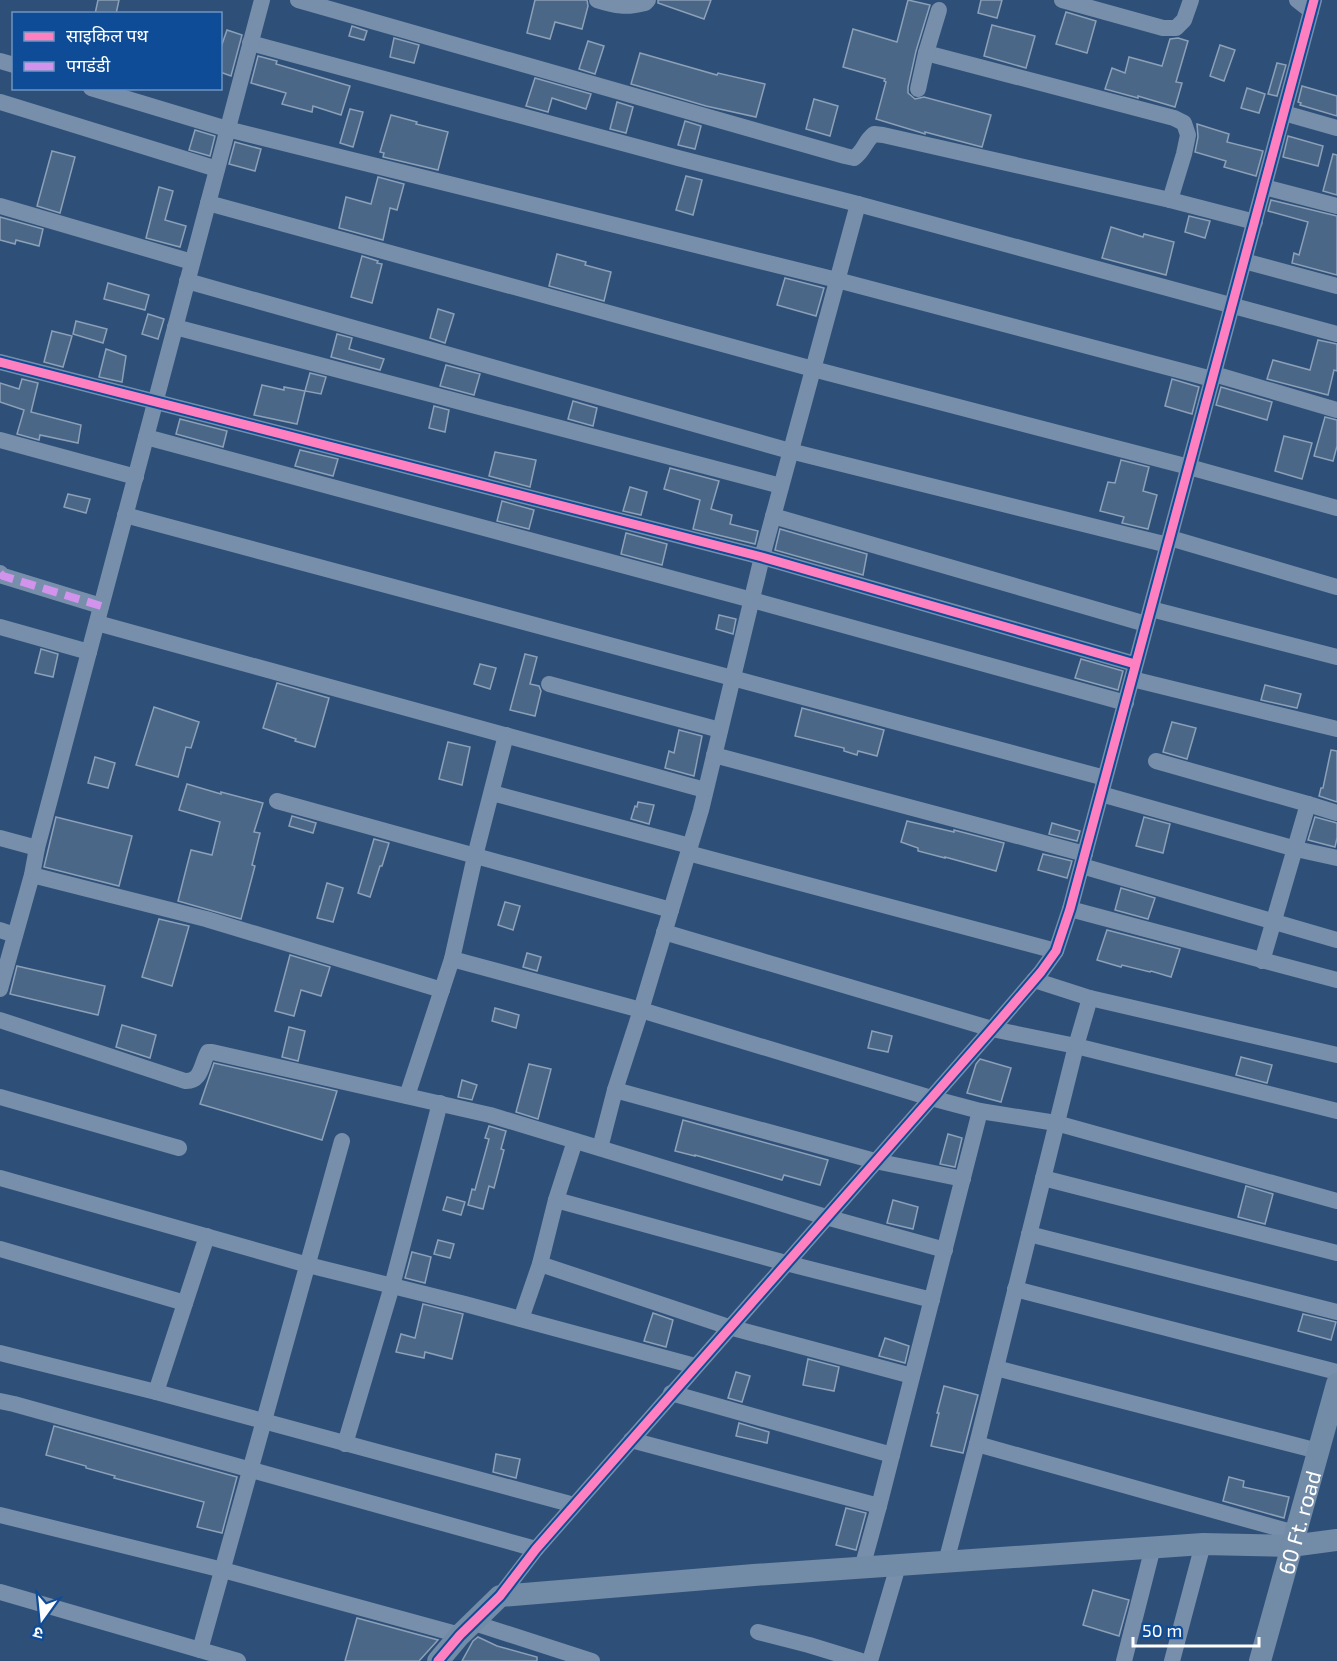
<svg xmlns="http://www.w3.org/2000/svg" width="1337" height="1661" viewBox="0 0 1337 1661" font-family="'Exo 2','Noto Sans Devanagari',sans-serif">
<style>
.building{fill:#4b6787;stroke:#8ca0b8;stroke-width:1.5}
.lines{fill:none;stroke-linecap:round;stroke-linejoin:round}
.street{stroke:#778fab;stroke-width:16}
.secondary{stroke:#728ba7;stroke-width:22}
.quiet{stroke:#d193ec;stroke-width:8;stroke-dasharray:15 8;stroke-linecap:butt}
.cycleway-casing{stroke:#0f4c97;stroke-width:13}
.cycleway{stroke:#ff80c0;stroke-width:9}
.labels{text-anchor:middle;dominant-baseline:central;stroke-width:4.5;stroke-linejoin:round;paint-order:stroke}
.street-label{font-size:22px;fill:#fff;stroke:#0f4c97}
</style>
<rect width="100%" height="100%" fill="#2e5078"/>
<g class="building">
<polygon points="98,0 119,0 116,14 95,14"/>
<polygon points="535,0 587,0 588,6 582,29 555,22 550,39 527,33"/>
<polygon points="658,0 711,0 704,19 658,3"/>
<polygon points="908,0 930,5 916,51 908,87 908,93 915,99 924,97 991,115 982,147 925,132 925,134 919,132 876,119 886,82 884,81 885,79 843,67 853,29 897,42"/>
<polygon points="981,0 1002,0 997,18 978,13"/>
<polygon points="1066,12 1096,21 1087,53 1056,44"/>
<polygon points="992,25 1035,36 1026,68 984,56"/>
<polygon points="352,26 367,31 364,40 349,36"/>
<polygon points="227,30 242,35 231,76 220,72 220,50"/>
<polygon points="394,38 419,45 414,63 390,57"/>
<polygon points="1178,38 1188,41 1176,82 1182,83 1175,107 1138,96 1138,98 1105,89 1112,68 1125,73 1129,57 1162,66 1170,39"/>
<polygon points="588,41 604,46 595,74 579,69"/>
<polygon points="1220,45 1235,50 1224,81 1210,76"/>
<polygon points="640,53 717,75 718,73 765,84 756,117 706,106 631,84"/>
<polygon points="258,56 277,61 276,64 350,86 341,115 313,106 312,112 282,104 286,93 251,83"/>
<polygon points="1277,63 1286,65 1277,96 1268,94"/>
<polygon points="535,78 591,94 586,109 552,98 548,112 526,106"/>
<polygon points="1302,86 1337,96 1337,116 1300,105 1301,103 1298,102"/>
<polygon points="1247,88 1265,94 1259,113 1241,108"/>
<polygon points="814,99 838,106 830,136 806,129"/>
<polygon points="617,102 633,107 626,133 610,129"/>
<polygon points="350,109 363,112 353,147 340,143"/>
<polygon points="391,115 417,122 416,124 448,132 438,170 383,157 384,153 380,152"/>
<polygon points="685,121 701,126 695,149 678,145"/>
<polygon points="1197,124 1229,134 1227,142 1263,151 1256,176 1224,167 1226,161 1195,152 1198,137"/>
<polygon points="195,130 215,136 210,156 189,150"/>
<polygon points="1288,136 1323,146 1318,166 1283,157"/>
<polygon points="235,142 261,149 255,171 229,164"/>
<polygon points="52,151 75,157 60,213 37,206"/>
<polygon points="1333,154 1337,155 1337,195 1323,191"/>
<polygon points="686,176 702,180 693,215 676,210"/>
<polygon points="378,177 404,184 397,210 390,208 383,240 339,228 346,197 371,204"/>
<polygon points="159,187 173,191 165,220 186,226 180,247 146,238"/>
<polygon points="1271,200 1337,216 1337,275 1292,263 1294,253 1299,255 1308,222 1268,211"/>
<polygon points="1189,216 1210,221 1205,238 1185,232"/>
<polygon points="0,217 43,229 39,246 16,240 15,244 0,240"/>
<polygon points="1111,227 1143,237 1144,234 1174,242 1166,275 1102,258"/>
<polygon points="557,254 586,262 585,265 611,272 604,301 549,286"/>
<polygon points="362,256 378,261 377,263 382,264 372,303 351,297"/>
<polygon points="785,278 824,288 816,316 777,305"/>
<polygon points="108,283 149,295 145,310 104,299"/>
<polygon points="438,309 454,314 445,343 430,338"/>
<polygon points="148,314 164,319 158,339 142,334"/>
<polygon points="76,321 107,329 103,343 73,334"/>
<polygon points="52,331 72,336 63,367 44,362"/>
<polygon points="337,334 352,338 349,349 384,359 380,370 331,357"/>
<polygon points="1318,340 1337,344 1337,371 1334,370 1328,395 1267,379 1273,360 1310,370"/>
<polygon points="106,349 126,356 122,382 99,377"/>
<polygon points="446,365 480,374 474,395 440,386"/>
<polygon points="310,373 326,377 321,394 305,391"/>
<polygon points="22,379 38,383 31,412 81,425 78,443 40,435 39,440 17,434 24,410 0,402 0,383 19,389"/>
<polygon points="1172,379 1199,387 1192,414 1165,406"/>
<polygon points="262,385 284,390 284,387 305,391 297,424 254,415"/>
<polygon points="1221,387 1272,402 1267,420 1216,405"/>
<polygon points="573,401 597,408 593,426 568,419"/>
<polygon points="434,406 449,410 445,432 429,428"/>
<polygon points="1325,417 1337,420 1337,446 1333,461 1314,456"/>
<polygon points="180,419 227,431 223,447 176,434"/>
<polygon points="1284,436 1312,443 1302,479 1275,471"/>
<polygon points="300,450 338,459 333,476 295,466"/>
<polygon points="495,452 536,460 530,487 489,476"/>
<polygon points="1121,460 1149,467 1143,491 1157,495 1148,529 1122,523 1124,517 1100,511 1108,482 1115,483"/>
<polygon points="670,468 719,481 711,509 732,515 730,524 758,531 755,544 693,529 700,500 664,489"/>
<polygon points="630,487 647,492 641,515 623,511"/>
<polygon points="68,494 90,499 86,513 64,507"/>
<polygon points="502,501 534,510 529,529 497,521"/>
<polygon points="780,529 867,554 863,575 775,550"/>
<polygon points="626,533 667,544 662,565 621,554"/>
<polygon points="719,615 736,619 733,634 716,629"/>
<polygon points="41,649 58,654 53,677 35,673"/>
<polygon points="525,654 537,657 530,684 539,686 541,691 535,716 510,710"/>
<polygon points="1081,659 1123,671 1118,690 1075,678"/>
<polygon points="480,664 496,668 490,689 474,684"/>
<polygon points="277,683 329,698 315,747 295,741 296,739 263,728"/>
<polygon points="1265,685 1301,694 1297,708 1261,700"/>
<polygon points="154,707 199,722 191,748 186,747 178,777 136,765"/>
<polygon points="802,708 884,730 877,756 858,751 857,755 844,751 844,748 795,736"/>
<polygon points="1172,722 1196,728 1187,759 1163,752"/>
<polygon points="679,730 702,736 694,776 665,768 669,751 674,753"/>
<polygon points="448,742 470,747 462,785 439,779"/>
<polygon points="1331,750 1337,751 1337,802 1319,796 1321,788 1323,788"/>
<polygon points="95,757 115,763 108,788 88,783"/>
<polygon points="187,784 221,794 221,792 263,803 254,832 260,833 252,865 255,866 241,919 178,901 191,850 212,855 220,822 179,810"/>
<polygon points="638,802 654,805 649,824 631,819 635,806 637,807"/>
<polygon points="292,816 316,823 313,833 289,826"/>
<polygon points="56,817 132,836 119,886 44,867"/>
<polygon points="1144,817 1170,824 1163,853 1136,846"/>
<polygon points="1315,817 1337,823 1337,838 1335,847 1308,840"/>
<polygon points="907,821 954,832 954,830 1004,843 996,871 945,857 945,858 918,851 918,848 901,842"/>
<polygon points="1052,823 1080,831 1077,841 1049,834"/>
<polygon points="374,839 389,843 382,866 380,866 370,897 358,893"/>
<polygon points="1043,854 1072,861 1067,878 1038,870"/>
<polygon points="327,883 343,888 333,922 317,918"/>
<polygon points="1121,888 1155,898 1148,919 1115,910"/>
<polygon points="505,902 520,906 513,930 498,925"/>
<polygon points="159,919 189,926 172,986 142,977"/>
<polygon points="1107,930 1180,949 1171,977 1151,971 1150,972 1122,965 1121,967 1097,960"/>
<polygon points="527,953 541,957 537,971 523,967"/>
<polygon points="290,955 330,967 321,996 301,990 294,1016 275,1011"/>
<polygon points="17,966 105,986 98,1015 10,994"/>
<polygon points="495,1008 519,1015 516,1028 492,1021"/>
<polygon points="122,1025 156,1035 150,1058 116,1047"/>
<polygon points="289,1027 305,1031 298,1061 282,1057"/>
<polygon points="872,1031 892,1036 888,1052 868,1048"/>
<polygon points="1241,1057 1272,1065 1267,1083 1236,1075"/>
<polygon points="980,1059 1011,1068 1001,1102 967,1093 976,1064"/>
<polygon points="214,1063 337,1091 322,1140 200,1104"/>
<polygon points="529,1064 551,1069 538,1119 516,1112"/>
<polygon points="462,1080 477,1085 472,1100 458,1097"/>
<polygon points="683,1120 828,1160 820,1185 784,1175 782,1180 695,1155 695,1156 675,1151"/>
<polygon points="489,1126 506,1131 501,1149 504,1150 494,1188 489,1186 483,1209 468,1205 472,1189 475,1190 489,1139 485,1138"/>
<polygon points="948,1134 962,1138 955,1167 940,1164"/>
<polygon points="1246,1186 1273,1194 1265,1224 1238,1217"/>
<polygon points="447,1197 465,1202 461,1215 443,1210"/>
<polygon points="893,1200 918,1207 913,1229 887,1223"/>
<polygon points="438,1240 454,1244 450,1258 434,1254"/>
<polygon points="412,1252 431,1257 425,1283 405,1278"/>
<polygon points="423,1304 463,1314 452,1359 425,1352 424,1358 396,1352 401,1334 415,1338"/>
<polygon points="653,1313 673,1320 666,1347 644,1341"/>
<polygon points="1303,1314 1336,1322 1331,1340 1298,1331"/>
<polygon points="885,1338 909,1346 905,1363 879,1356"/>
<polygon points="808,1359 839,1367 834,1391 803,1385"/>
<polygon points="736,1372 750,1376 742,1402 728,1398"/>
<polygon points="944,1386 978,1395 963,1453 931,1446 939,1413 937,1413"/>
<polygon points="739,1423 769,1432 767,1443 736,1436"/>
<polygon points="54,1426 237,1477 222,1533 197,1527 204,1502 114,1478 115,1476 86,1468 86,1466 46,1455"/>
<polygon points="496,1454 520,1459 516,1478 493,1472"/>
<polygon points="1229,1477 1244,1481 1243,1487 1289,1497 1284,1518 1223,1501"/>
<polygon points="846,1508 866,1513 856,1550 836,1545"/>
<polygon points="1093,1590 1129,1600 1119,1636 1083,1625"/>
<polygon points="357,1618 438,1640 419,1661 345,1661"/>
<polygon points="478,1637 497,1646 537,1657 537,1661 462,1661 473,1641"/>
</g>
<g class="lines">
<g class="street">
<path d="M 298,0 L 845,156 L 854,158 C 865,150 864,142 874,134 L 883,135 L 1170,200 L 1255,222"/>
<path d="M 597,0 C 616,6 626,8 645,3 L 648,0"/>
<polyline points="1062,0 1163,28 1176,28 1184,20 1191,0"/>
<polyline points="1297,0 1311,11"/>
<polyline points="250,43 678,158 858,204 1337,334"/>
<polyline points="926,53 1174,118 1184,123 1188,135 1184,154 1170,200"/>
<polyline points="0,61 14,65"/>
<polyline points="91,88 227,129 837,280 1212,379"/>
<polyline points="918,89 926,53 939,10"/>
<polyline points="0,102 217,169"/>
<polyline points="1284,113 1337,128"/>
<polyline points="1264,187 1337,206"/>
<polyline points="208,203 813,369 1189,467 1337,508"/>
<polyline points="0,206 192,262"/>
<polyline points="1244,261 1337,286"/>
<polyline points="187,281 790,451 1168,545"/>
<polyline points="175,327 781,486"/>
<polyline points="0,362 762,557 1135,664"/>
<polyline points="1214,374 1337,410"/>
<polyline points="146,437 752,600 1126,703"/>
<polyline points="0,440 136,477"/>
<polyline points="125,515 1105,778"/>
<polyline points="773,516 1146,624"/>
<polyline points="1170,538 1337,587"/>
<polyline points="0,573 3,576 101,606"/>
<polyline points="1151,609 1337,657"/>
<polyline points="97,623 705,790"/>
<polyline points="0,627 89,652"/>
<polyline points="1132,679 1337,729"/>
<polyline points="549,684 720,730"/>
<polyline points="714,755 1085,854"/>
<polyline points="1156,761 1308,804 1337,813"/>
<polyline points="492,793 690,846"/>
<polyline points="1101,794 1296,849 1337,858"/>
<polyline points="277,801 671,910"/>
<polyline points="0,838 37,848"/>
<polyline points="688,853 1056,951"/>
<polyline points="1082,866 1337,940"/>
<polyline points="32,875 206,919 442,990"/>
<polyline points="1070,909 1337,980"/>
<polyline points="0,930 15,935"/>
<polyline points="664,932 992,1029 1076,1046 1337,1111"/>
<polyline points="452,959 641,1010 931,1098 980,1111 1056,1123 1337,1201"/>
<polyline points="1262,961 1308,804"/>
<polyline points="1034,980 1090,998"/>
<polyline points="0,989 32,875 37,848 262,0"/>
<path d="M 0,1020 L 185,1081 C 202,1082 201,1064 208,1052 L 212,1052 L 490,1115 L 826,1217 L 945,1250"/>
<polyline points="615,1090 875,1161 963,1179"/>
<polyline points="407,1096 452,959 475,856 506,735"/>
<polyline points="0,1097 179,1148"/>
<polyline points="600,1148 615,1090 641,1010 701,810 762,557 858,204"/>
<polyline points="0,1178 308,1265 465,1304 695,1366"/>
<polyline points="1043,1178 1337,1253"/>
<polyline points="556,1200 786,1263 932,1300"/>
<polyline points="1029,1234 1337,1312"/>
<polyline points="0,1249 185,1303"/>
<polyline points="540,1264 729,1327 912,1376"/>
<polyline points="1015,1289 1337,1372"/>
<polyline points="521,1319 540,1264 556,1200 575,1141"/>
<polyline points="0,1353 156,1392 574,1505"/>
<polyline points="996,1368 1318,1451"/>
<polyline points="156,1392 207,1236"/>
<polyline points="671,1393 892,1455"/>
<polyline points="0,1401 14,1404 536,1549"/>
<polyline points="631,1440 879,1506"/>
<polyline points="345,1444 392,1286 440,1103"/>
<polyline points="977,1444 1295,1533"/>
<polyline points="0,1515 223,1570 460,1635"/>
<polyline points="946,1562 977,1444 1076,1046 1090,998 1337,1055"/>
<polyline points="862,1568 879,1506 980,1111"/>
<polyline points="0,1592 238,1661"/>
<polyline points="500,1596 536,1549 992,1029 1041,972 1056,951 1070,909 1314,0"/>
<polyline points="474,1623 592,1661"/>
<polyline points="758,1632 809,1645 861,1661"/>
<polyline points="200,1650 342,1141"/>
<polyline points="870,1661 898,1566"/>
<polyline points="1124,1661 1153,1547"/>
<polyline points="1172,1661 1203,1544"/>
</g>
<g class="secondary">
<polyline points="438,1661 460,1635 500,1596 754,1575 1203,1544 1291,1546 1337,1540"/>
<path id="s1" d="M 1260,1661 L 1337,1384"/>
</g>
<polyline class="quiet" points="0,573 3,576 101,606"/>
<defs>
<g id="cycleway">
<polyline points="0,362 762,557 1135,664"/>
<polyline points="438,1661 460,1635 500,1596 536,1549 992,1029 1041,972 1056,951 1070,909 1314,0"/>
</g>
</defs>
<use href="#cycleway" class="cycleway-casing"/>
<use href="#cycleway" class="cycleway"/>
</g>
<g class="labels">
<g class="street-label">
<text stroke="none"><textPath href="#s1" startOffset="144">60 Ft. road</textPath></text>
</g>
</g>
<rect x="12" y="12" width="210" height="78" fill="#0f4c97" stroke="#6f94c1" stroke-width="1.5"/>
<rect x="24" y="32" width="30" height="9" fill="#ff80c0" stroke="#6f94c1" stroke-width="1.5"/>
<text x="66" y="42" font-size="18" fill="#ffffff">साइकिल पथ</text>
<rect x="24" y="62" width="30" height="9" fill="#d193ec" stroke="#6f94c1" stroke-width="1.5"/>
<text x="66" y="72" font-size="18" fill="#ffffff">पगडंडी</text>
<g transform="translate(42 1619) rotate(195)" stroke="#0f4c97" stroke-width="4.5" paint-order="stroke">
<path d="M0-4.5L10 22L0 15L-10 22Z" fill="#ffffff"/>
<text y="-9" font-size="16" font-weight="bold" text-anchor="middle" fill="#ffffff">उ</text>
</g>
<path d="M1133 1637v9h126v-9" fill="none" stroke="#ffffff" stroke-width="3"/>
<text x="1142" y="1637" font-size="18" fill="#ffffff" stroke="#0f4c97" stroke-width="4.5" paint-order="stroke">50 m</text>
</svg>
